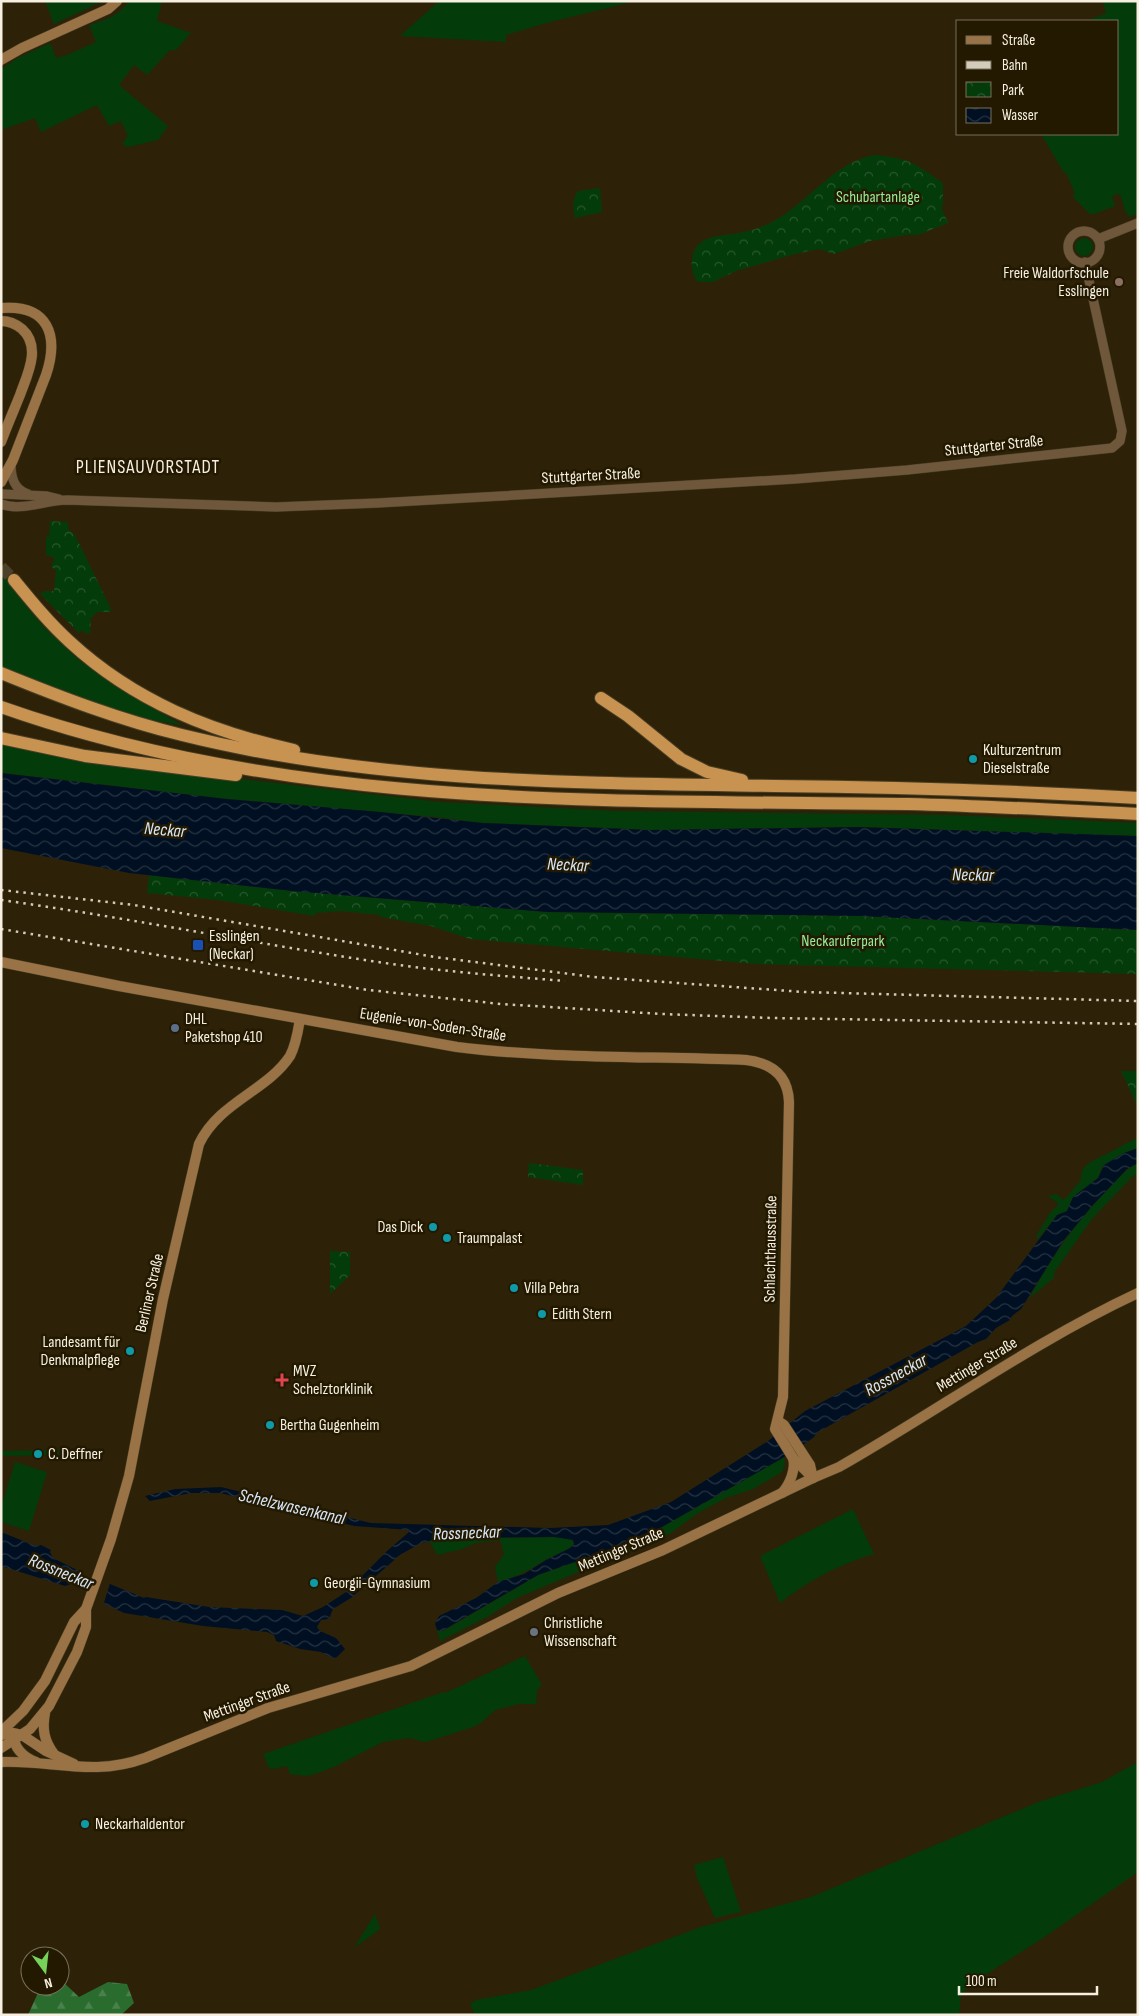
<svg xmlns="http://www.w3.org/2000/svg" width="1139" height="2016" viewBox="0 0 1139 2016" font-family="'Sofia Sans Condensed',sans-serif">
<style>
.green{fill:#033b0b}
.forest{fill:url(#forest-firs)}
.park{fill:url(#park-crowns)}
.water{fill:url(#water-waves)}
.pier{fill:#2d2208}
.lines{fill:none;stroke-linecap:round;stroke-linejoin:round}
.trunk-tunnel{stroke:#4b4128;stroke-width:12;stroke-dasharray:12 6;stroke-linecap:butt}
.tertiary-casing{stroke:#493f26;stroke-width:10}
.secondary-casing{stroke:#493f26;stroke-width:11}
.trunk-casing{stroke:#493f26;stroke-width:14}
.tertiary{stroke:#6f573b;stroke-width:9}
.secondary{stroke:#997346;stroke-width:10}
.trunk{stroke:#c89250;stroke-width:12}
.rail{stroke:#d4ccba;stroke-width:2.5;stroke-dasharray:2.5 5;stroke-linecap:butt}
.education-dot{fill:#8d6e63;stroke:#231901;stroke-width:2}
.culture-dot{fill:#0f9aa8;stroke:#231901;stroke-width:2}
.transit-dot{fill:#1a4fb4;stroke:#231901;stroke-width:2}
.service-dot{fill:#5c6f8a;stroke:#231901;stroke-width:2}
.health-dot{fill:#e0444e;stroke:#231901;stroke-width:2}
.worship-dot{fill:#6b7280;stroke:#231901;stroke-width:2}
.labels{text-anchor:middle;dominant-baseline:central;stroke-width:5;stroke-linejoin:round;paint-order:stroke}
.park-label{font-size:16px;fill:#95ec97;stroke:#231901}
.poi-label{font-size:16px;fill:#f7f0e0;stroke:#231901;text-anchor:start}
.street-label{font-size:16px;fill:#f7f0e0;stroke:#231901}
.water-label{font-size:18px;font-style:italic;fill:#d6e6f7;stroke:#231901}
.quarter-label{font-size:19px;letter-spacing:1px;fill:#f7f0e0;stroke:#231901}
</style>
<defs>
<pattern id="forest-firs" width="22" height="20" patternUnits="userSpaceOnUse" patternTransform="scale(1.25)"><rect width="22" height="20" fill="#2a6b2e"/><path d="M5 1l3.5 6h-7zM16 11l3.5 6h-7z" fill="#4a804c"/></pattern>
<pattern id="park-crowns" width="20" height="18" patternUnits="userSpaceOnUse" patternTransform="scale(1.25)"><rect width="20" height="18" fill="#033b0b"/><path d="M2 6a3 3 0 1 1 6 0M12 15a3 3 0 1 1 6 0" fill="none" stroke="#28582e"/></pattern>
<pattern id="water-waves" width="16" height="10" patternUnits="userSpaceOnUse" patternTransform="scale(1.25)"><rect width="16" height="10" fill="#001022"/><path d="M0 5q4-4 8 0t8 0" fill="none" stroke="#263342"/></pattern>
</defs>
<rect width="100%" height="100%" fill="#2d2208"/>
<g class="green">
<polygon points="45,1 103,1 54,24"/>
<path d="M 129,1 L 162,1 L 157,21 L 191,33 L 176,50 L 170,50 L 147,75 L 134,65 L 119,85 L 168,126 L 158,140 L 128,147 L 122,144 L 128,136 L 121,121 L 109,126 L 97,105 L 41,132 L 35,118 L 1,130 L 1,69 L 16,59 L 50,43 L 56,58 L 67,55 L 96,42 L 89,25 C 105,20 119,16 129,1 Z"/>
<polygon points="439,1 636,1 550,22 506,35 506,42 400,36"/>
<polygon points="1103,1 1138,1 1138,214 1130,217 1126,213 1120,194 1112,196 1115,206 1094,214 1090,214 1074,198 1073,195 1075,194 1066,172 1064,173 1041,134 1118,134 1118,21 1087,21 1106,13"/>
<circle cx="1084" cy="247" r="9"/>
<polygon points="1,571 18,576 9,585 44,627 79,660 121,690 182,725 150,720 86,700 1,667"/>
<polygon points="1,742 119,765 440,802 618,811 950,815 1138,823 1138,836 858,827 652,830 483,823 435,817 227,799 1,773"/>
<path d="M 1138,1138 L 1138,1148 L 1124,1153 L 1102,1167 L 1098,1178 L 1073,1197 L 1067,1211 L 1057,1215 L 1038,1239 L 1036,1236 L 1050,1213 L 1059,1204 L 1048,1196 L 1056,1194 L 1064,1200 L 1081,1180 C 1079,1162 1101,1158 1112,1151 C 1121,1146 1128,1142 1138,1138 Z"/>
<path d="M 1138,1163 L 1138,1174 L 1133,1176 L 1092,1219 L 1053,1274 L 1055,1277 L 1029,1299 C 1051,1257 1076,1222 1109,1188 C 1118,1179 1126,1168 1138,1163 Z"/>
<polygon points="58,1450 60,1452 57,1455 1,1456 1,1451"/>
<polygon points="784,1457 785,1464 782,1472 753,1489 726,1498 698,1513 671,1533 517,1598 487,1617 440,1641 437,1630 443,1631 538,1575 603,1552 662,1527"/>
<polygon points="15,1462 47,1472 29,1531 1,1522 1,1507"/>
<path d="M 853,1509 L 874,1554 C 840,1564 807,1581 780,1603 L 760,1556 Z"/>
<path d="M 554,1537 L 571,1538 L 574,1544 C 568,1552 556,1554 547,1559 C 529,1570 519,1576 498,1582 L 495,1567 L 504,1554 L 500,1540 L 476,1543 L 462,1549 L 437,1555 L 429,1540 L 439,1538 Z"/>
<polygon points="525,1656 541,1683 541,1686 537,1690 536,1704 519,1704 495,1710 481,1723 473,1727 426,1742 409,1738 383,1742 334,1767 318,1773 307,1776 290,1774 287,1766 272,1769 269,1768 263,1754 444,1692 445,1693"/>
<polygon points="1138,1762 1138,1872 1046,1936 971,1984 961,1995 959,2015 475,2015 470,2004 476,2000 531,1990 701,1927 811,1897 1041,1801 1102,1782"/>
<polygon points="723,1857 741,1912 715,1918 697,1878 694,1865"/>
<polygon points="375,1914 380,1929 354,1948"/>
</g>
<polygon class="forest" points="62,1981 79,1997 108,1982 127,1984 134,2003 121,2015 28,2015 41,1986 60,1986 60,1982"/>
<g class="park">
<path d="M 875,155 C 912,159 914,163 943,183 L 943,206 L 941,207 L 948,223 L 918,235 L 906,235 L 870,241 L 834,254 L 819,249 L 795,254 L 736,271 L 713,282 L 698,282 C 690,273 689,253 699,244 C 710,234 725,236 738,233 C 750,231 763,227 774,221 C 809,202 835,161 875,155 Z"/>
<path d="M 600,188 L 602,212 L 575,218 C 573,211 572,198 578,191 Z"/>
<polygon points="50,521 68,522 68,529 75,535 111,609 110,612 97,612 91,618 90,633 86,634 82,630 79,633 40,594 45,591 54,591 56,570 51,567 55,558 46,555 46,537 49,536"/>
<polygon points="149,875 292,891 547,912 861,916 1138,930 1138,974 757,964 470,939 431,926 380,917 380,915 341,911 315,913 315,916 218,900 147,893"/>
<polygon points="1121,1071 1138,1071 1138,1107"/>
<polygon points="529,1163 583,1170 583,1185 528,1177"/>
<polygon points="330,1251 350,1252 350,1275 330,1294"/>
</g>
<g class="water">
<polygon points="1,773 227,799 381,812 483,823 652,830 858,827 1138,836 1138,930 861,916 547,912 292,891 129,873 1,848"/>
<polygon points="1138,1148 1138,1163 1127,1169 1093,1205 1064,1240 1021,1309 1012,1316 1010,1320 996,1328 986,1339 978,1342 843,1418 818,1432 813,1438 781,1459 662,1527 603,1552 538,1575 442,1631 437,1630 435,1624 439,1616 476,1598 498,1582 524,1574 546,1560 570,1548 574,1544 573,1540 554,1537 439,1538 419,1544 400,1555 351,1598 333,1609 329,1619 321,1620 317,1627 320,1631 336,1638 345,1649 335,1659 321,1652 300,1649 276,1641 274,1635 267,1632 203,1626 124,1613 65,1586 1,1566 1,1532 36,1546 41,1545 51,1550 50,1552 53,1558 81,1572 144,1598 146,1597 209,1607 282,1610 303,1616 323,1607 346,1592 387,1551 409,1532 409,1530 354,1526 220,1493 191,1493 150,1501 145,1496 175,1489 221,1487 371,1523 550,1528 608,1525 671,1502 768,1441 805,1411 966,1326 996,1298 1057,1215 1067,1211 1073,1197 1098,1178 1104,1165 1124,1153"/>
</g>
<polygon class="pier" points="82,1569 111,1580 103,1606 65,1588 65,1586 76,1582"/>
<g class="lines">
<polyline class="trunk-tunnel" points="1,567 14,580"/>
<defs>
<g id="tertiary">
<circle cx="1084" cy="247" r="16"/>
<polyline points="1098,239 1138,223"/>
<path d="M 11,464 C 11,478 14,489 28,494"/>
<polyline points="1,494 47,496 59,499"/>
<path d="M 1,504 C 21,512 46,500 67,500 L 276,507 L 378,503 L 795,479 L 907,470 L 1112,448 L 1120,441 L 1122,431 L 1085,262"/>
</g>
<g id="secondary">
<polyline points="1,60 22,48 108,9 117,1"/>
<path d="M 1,308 C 49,304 59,336 46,375 L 13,460 L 1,482"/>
<path d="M 1,321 C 10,321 16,324 22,329 C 42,347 27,375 20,395 C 14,410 7,426 1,442"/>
<path d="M 1,962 L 119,986 L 457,1047 C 553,1059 650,1056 746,1060 C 771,1063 788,1075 789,1102 L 783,1397 L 775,1429 L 793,1458 L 813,1478"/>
<polyline points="778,1421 784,1425 810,1465 813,1478"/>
<path d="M 782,1493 C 790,1484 796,1469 793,1458"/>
<path d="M 45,1713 C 42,1729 44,1741 54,1754"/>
<path d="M 1,1732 L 23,1711 L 45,1681 L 74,1622 L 86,1609 L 111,1539 L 129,1476 L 163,1299 L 199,1144 C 219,1102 267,1091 290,1056 C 296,1045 298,1031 300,1019"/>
<path d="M 13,1734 C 14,1748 23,1757 36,1762"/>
<polyline points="1,1735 13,1733 22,1735 46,1751 74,1764"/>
<polyline points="1,1748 30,1729 49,1706 77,1652 86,1627 86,1609"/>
<path d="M 1,1762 C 53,1760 93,1777 145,1758 L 268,1708 L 411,1666 L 558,1593 L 663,1550 L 813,1478 L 839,1467 C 939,1410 1033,1342 1138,1293"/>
</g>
<g id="trunk">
<path d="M 14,580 C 32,602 49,623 70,642 C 134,701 211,732 294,750"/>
<path d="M 1,673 C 60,697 120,720 182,735 C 375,783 576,783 774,786 C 895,787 1016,791 1138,798"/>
<polyline points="601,698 628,716 681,759 707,772 742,780"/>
<path d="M 1,707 C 292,810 604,800 908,804 C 984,806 1061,810 1138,814"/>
<polyline points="1,738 85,756 236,775"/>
</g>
</defs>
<use href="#tertiary" class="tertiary-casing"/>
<use href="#secondary" class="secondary-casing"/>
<use href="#trunk" class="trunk-casing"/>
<use href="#tertiary" class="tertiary"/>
<use href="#secondary" class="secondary"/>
<use href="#trunk" class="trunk"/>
<g class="rail">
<polyline points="1,890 134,905 435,957 594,977 804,992 1138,1001"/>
<path d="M 1,900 C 130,918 257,944 385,963 C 445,972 505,976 565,981"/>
<polyline points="1,929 368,990 501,1004 662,1014 772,1018 1138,1024"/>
</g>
</g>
<circle class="education-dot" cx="1119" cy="282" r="5"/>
<g class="culture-dot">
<circle cx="973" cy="759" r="5"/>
<circle cx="433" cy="1227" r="5"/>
<circle cx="447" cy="1238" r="5"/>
<circle cx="514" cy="1288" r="5"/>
<circle cx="542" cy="1314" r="5"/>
<circle cx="130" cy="1351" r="5"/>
<circle cx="270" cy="1425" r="5"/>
<circle cx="38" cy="1454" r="5"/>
<circle cx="314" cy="1583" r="5"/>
<circle cx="85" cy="1824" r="5"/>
</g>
<rect class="transit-dot" x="192" y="939" width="12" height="12" rx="2.5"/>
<circle class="service-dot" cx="175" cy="1028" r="5"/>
<path class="health-dot" d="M279.5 1372.5h5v5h5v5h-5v5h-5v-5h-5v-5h5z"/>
<circle class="worship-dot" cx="534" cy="1632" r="5"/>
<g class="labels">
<g class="park-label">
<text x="878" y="197">Schubartanlage</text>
<text x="843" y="941">Neckaruferpark</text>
</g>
<g class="poi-label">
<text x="1109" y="273" text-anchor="end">Freie Waldorfschule<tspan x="1109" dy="18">Esslingen</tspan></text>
<text x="983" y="750">Kulturzentrum<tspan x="983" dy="18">Dieselstraße</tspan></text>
<text x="209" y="936">Esslingen<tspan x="209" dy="18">(Neckar)</tspan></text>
<text x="185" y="1019">DHL<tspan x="185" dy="18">Paketshop 410</tspan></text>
<text x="423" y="1227" text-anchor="end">Das Dick</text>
<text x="457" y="1238">Traumpalast</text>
<text x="524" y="1288">Villa Pebra</text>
<text x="552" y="1314">Edith Stern</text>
<text x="120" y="1342" text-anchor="end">Landesamt für<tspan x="120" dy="18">Denkmalpflege</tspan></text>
<text x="293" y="1371">MVZ<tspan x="293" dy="18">Schelztorklinik</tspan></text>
<text x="280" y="1425">Bertha Gugenheim</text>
<text x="48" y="1454">C. Deffner</text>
<text x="324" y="1583">Georgii-Gymnasium</text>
<text x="544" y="1623">Christliche<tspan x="544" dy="18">Wissenschaft</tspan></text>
<text x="95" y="1824">Neckarhaldentor</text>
</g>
<g class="street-label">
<text transform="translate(994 446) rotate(-6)">Stuttgarter Straße</text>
<text transform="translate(591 476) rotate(-3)">Stuttgarter Straße</text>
<text transform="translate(433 1025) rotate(9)">Eugenie-von-Soden-Straße</text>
<text transform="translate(771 1249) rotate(-89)">Schlachthausstraße</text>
<text transform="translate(150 1293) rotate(-77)">Berliner Straße</text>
<text transform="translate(977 1365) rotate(-31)">Mettinger Straße</text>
<text transform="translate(621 1550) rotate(-23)">Mettinger Straße</text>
<text transform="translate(247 1702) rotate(-20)">Mettinger Straße</text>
</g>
<g class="water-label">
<text transform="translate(165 830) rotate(5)">Neckar</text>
<text transform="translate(568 865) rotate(3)">Neckar</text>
<text transform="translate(973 875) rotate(1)">Neckar</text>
<text transform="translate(896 1375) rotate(-29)">Rossneckar</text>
<text transform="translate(292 1507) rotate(13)">Schelzwasenkanal</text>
<text transform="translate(467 1533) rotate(-2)">Rossneckar</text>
<text transform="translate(61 1572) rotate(22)">Rossneckar</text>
</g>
<g class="quarter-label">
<text x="148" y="467">PLIENSAUVORSTADT</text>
</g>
</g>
<rect width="1139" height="2016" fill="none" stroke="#f7f0e0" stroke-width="5"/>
<rect x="956" y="20" width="162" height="115" fill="#231901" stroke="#786f5a"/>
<rect x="966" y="36" width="25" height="8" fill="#997346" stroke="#786f5a"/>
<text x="1002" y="45" font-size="15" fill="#f7f0e0">Straße</text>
<rect x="966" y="61" width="25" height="8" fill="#d4ccba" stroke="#786f5a"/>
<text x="1002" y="70" font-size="15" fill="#f7f0e0">Bahn</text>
<rect x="966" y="82" width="25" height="15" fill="url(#park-crowns)" stroke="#786f5a"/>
<text x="1002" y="95" font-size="15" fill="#f7f0e0">Park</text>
<rect x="966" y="108" width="25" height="15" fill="url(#water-waves)" stroke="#786f5a"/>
<text x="1002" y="120" font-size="15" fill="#f7f0e0">Wasser</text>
<g transform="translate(45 1971) rotate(165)"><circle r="24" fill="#231901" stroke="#786f5a"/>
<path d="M0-4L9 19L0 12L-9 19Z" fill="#77d259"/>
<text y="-8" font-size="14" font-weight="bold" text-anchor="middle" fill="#f7f0e0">N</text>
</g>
<path d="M959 1986v8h138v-8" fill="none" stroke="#f7f0e0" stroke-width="2.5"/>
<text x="966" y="1986" font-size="15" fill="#f7f0e0" stroke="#231901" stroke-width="4" paint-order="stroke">100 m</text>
</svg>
